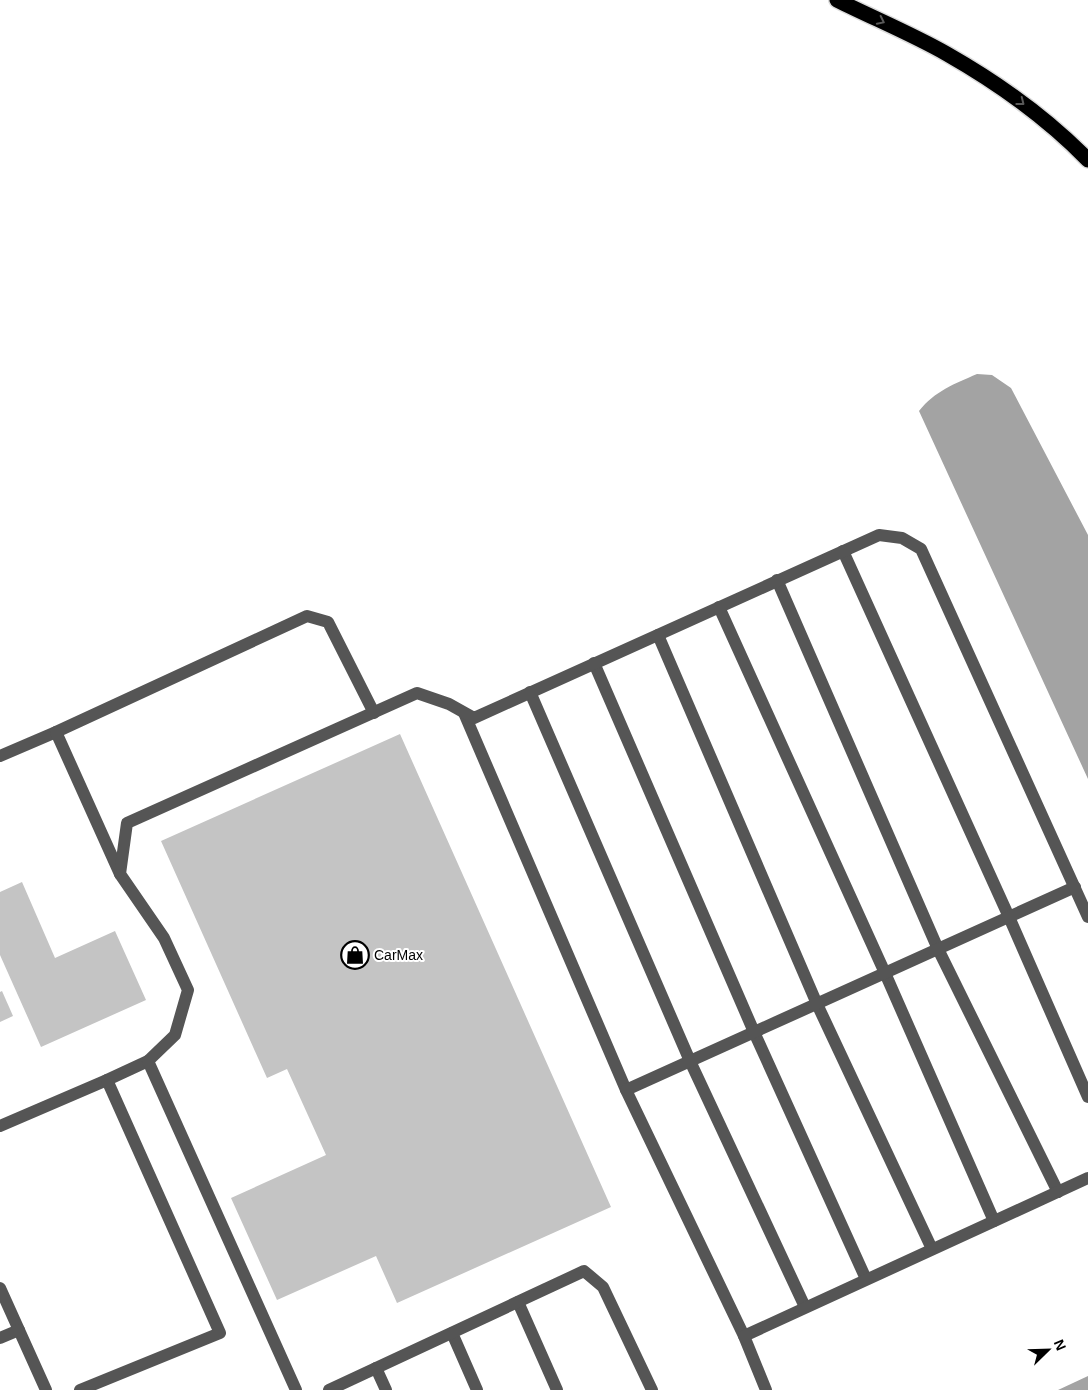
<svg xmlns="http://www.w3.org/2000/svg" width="1088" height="1390" viewBox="0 0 1088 1390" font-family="Arial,sans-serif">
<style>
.water{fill:#a3a3a3}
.building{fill:#c4c4c4}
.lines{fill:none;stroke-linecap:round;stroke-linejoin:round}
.highway-casing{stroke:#dbdbdb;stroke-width:18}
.minor{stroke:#555;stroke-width:12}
.highway{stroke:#000;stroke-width:15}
.oneway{stroke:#595959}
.labels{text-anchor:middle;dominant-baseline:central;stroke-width:4;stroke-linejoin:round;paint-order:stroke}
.poi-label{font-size:14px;fill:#000;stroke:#fff;text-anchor:start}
</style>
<rect width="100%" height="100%" fill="#fff"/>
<g class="water">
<path d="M 977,374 L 992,375 L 1011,388 L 1088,535 L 1088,779 L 919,411 C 935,391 954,384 977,374 Z"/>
<polygon points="1088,1376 1088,1390 1058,1390"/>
</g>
<g class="building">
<polygon points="400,734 611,1207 397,1303 376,1256 277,1300 231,1198 326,1155 287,1069 267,1078 161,841"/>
<polygon points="22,882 55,958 115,931 146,1000 41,1047 0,955 0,892"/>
<polygon points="2,991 13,1016 0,1022 0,992"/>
</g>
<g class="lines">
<defs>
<path id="highway" d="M 837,0 C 873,18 912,34 947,54 C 998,83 1047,118 1088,160"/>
</defs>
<use href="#highway" class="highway-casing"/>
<g class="minor">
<polyline points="843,551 1009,917 1088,1097"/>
<polyline points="777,580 938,949 1058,1192"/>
<polyline points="719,607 885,973 994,1221"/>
<polyline points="658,635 817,1004 932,1249"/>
<polyline points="594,663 754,1032 866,1279"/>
<polyline points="530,692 690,1061 805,1307"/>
<polyline points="464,713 626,1090"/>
<polyline points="0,756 56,732"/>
<polyline points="120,874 56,732 307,616 328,622 374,713"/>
<polyline points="0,1126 107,1080"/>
<polyline points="0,1288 46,1390"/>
<polyline points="518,1302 557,1390"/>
<polyline points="452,1333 477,1390"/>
<polyline points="744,1336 626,1090 1075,887"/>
<polyline points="0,1338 19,1330"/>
<polyline points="376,1368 386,1390"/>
<polyline points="80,1390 220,1333 107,1080 148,1061"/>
<polyline points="296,1390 148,1061 175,1035 188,990 164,938 120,874 127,823 417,693 449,704 474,718 879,535 902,538 921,549 1088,917"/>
<polyline points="329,1390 584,1271 603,1287 652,1390"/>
<polyline points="766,1390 744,1336 1088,1178"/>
</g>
<use href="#highway" class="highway"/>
</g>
<defs><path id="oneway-chevron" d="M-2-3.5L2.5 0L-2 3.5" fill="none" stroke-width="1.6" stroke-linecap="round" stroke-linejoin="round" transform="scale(1.25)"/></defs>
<g class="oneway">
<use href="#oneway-chevron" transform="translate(881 21) rotate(26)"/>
<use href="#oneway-chevron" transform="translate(1021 102) rotate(38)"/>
</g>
<defs>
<symbol id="shop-ring" viewBox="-11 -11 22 22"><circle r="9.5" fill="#fff" stroke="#000" stroke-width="1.5"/><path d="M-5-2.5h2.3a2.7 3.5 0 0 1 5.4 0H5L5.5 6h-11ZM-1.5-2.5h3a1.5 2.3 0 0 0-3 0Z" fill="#000"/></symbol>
</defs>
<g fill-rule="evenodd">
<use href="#shop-ring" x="339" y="939" width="32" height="32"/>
</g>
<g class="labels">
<g class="poi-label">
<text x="374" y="955">CarMax</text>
</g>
</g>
<g transform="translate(1048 1350) rotate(67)" stroke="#ffffff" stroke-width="4" paint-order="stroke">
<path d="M0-4L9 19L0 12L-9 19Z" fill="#000000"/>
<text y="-8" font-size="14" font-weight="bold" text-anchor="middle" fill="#000000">N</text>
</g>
</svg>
